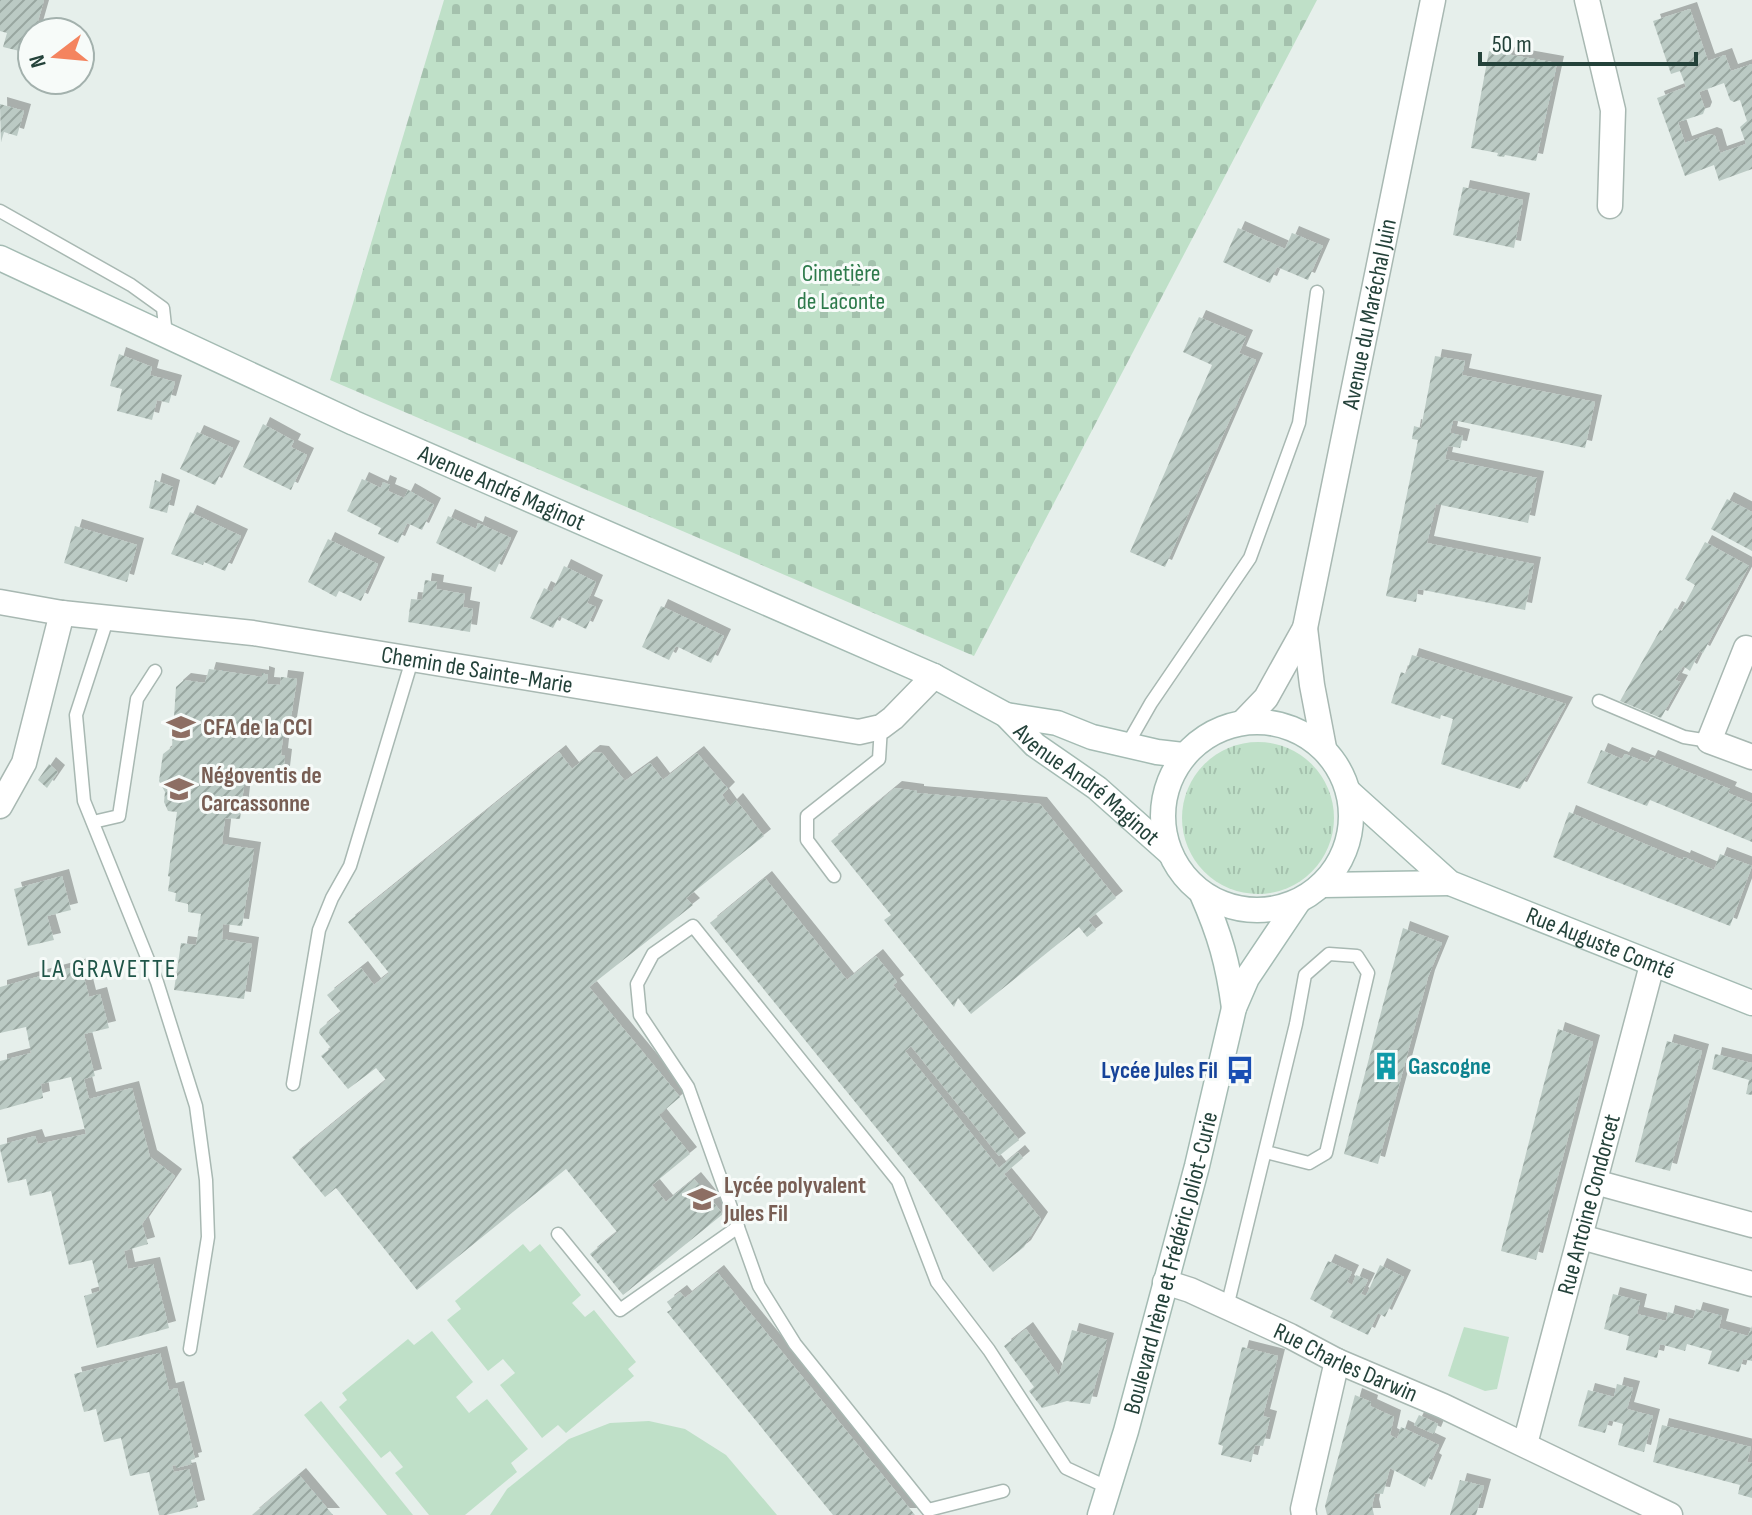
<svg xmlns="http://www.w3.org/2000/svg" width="1752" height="1515" viewBox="0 0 1752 1515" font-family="'Sofia Sans Condensed',sans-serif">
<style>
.grass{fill:url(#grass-tufts)}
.cemetery{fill:url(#cemetery-stones)}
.park{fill:#bfe0c8}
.building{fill:url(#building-hatch);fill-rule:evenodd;filter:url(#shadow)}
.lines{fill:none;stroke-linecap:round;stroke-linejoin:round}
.lane-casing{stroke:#a8b8b2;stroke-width:15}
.street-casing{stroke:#a8b8b2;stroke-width:27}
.secondary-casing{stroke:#a4bbb3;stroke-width:27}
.lane{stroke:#fff;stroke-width:12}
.street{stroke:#fff;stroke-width:24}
.secondary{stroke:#fff;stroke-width:24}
.labels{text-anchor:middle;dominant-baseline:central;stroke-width:6;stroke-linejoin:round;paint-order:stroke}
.park-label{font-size:24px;fill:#2d7a4b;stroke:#f7fbf9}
.street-label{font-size:24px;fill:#24423a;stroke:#f7fbf9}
.education-label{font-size:24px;font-weight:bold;fill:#785e54;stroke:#f7fbf9;text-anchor:start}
.culture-label{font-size:24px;font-weight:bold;fill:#0d838f;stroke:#f7fbf9;text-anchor:start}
.transit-label{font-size:24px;font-weight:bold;fill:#164399;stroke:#f7fbf9;text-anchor:end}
.neighbourhood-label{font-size:26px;letter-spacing:2px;fill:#1f5548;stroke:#f7fbf9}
</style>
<defs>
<pattern id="grass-tufts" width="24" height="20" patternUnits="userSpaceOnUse" patternTransform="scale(2)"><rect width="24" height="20" fill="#bfe0c8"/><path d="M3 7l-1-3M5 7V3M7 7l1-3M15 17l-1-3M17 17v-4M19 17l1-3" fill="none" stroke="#a4c1ad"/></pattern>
<pattern id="cemetery-stones" width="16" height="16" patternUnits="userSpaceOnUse" patternTransform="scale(2)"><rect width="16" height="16" fill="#bfe0c8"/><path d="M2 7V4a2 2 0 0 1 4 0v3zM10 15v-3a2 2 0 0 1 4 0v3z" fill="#a4c1ad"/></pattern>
<pattern id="building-hatch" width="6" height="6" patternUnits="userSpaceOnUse" patternTransform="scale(2)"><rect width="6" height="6" fill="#bbcac4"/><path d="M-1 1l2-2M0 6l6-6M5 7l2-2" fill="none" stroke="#98a6a0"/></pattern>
<filter id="shadow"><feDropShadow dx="7" dy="-7" stdDeviation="0" flood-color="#0004"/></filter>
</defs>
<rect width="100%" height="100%" fill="#e6efeb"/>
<circle class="grass" cx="1258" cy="818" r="76"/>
<polygon class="cemetery" points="444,0 1317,0 974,656 330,380"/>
<g class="park">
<polygon points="523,1244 530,1252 540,1244 581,1295 572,1303 585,1317 594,1310 636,1362 628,1369 634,1376 566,1433 558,1425 542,1438 500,1385 515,1373 503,1359 488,1371 447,1320 461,1309 455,1301"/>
<polygon points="1464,1327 1509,1337 1497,1389 1485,1391 1448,1376"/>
<polygon points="432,1331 473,1382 456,1397 469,1413 487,1399 528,1449 511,1463 517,1472 465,1515 429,1515 395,1473 403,1467 390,1451 381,1458 339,1407 347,1400 342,1393 408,1339 414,1345"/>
<polygon points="321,1401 413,1515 387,1515 304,1415"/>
<polygon points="649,1421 685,1429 726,1455 777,1515 490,1515 507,1489 569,1439 610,1423"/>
</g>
<g class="building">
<polygon points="0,0 44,0 36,28 48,32 32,32 32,54 3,47 7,33 0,31"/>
<path d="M 1690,9 L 1708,61 L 1725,55 L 1731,71 L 1752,64 L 1752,169 L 1719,181 L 1714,165 L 1685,176 L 1657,98 L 1686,87 L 1680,71 L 1671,74 L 1653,21 ZM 1724,83 L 1730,100 L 1734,102 L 1740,100 L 1747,121 L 1740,127 L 1746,144 L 1720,153 L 1715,136 L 1710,134 L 1685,143 L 1678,122 L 1703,114 L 1705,109 L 1699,92 Z"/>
<polygon points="1489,51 1557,63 1536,161 1505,155 1504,157 1497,156 1498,153 1471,148"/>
<polygon points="0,104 24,111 17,136 4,132 1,142"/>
<polygon points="1463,187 1523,200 1514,248 1453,235"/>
<polygon points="1238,228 1285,249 1292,233 1323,246 1308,280 1277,267 1270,283 1223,262"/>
<polygon points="1199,317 1246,337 1239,353 1256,360 1165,567 1130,552 1212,365 1183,352"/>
<polygon points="119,354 152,367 150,375 175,382 169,403 157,400 152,420 117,411 122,389 110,386"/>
<polygon points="1435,356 1465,361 1462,375 1595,402 1585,448 1453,420 1450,433 1463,436 1460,448 1448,446 1445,459 1537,478 1528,523 1436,504 1427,543 1534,564 1525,610 1418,589 1416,602 1386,596 1418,440 1412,439 1414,426 1421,428"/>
<polygon points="263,424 294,441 291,447 307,455 291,490 243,467"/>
<polygon points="197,432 233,448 215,485 180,469"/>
<polygon points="362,479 381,488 383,482 390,485 388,491 404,498 408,490 434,505 422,530 407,523 398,543 378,534 381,528 347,511"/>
<polygon points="155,480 173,487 167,513 149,508"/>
<polygon points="1727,499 1752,512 1752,551 1711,529"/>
<polygon points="190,512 241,536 225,571 204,562 203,565 171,554"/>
<polygon points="448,516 476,529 478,523 511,538 495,572 436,543"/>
<polygon points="75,526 137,545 127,582 64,563"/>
<polygon points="328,539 378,564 361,601 339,591 336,597 308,582"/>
<polygon points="1705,542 1749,566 1703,653 1700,651 1690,671 1683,666 1675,680 1681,682 1661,718 1620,701 1660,630 1662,631 1675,608 1681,611 1695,585 1685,579"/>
<polygon points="564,566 596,582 587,603 596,607 586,629 559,616 553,628 530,618 544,588 552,592"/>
<polygon points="425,580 437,582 436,589 465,594 463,607 473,609 470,632 408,622 411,599 422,600"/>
<polygon points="661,606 724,636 711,663 676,646 669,660 642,647"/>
<polygon points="1412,655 1566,704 1520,789 1441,764 1453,719 1441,715 1440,719 1391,703 1401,672 1406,674"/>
<polygon points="209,669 262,677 262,673 268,675 267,684 280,685 281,677 297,679 288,737 283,736 281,755 285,756 283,773 246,768 240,819 225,818 222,844 254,849 242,926 223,924 222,939 252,944 244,999 174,990 181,943 196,945 201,914 188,912 188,904 175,901 176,893 168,891 170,877 168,876 177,812 168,811 164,802 165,792 159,781 163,754 172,747 176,687 184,680 205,683"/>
<polygon points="1601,750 1622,759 1625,754 1648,763 1651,757 1730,789 1728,793 1752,803 1752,842 1650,800 1647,806 1587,783"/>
<polygon points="559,752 572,769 593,752 602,753 625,781 650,763 663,780 697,753 728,789 722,795 730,806 736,800 764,836 686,898 693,905 589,987 680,1097 659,1115 690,1154 652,1185 666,1202 694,1179 723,1214 623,1295 590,1254 617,1232 566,1169 417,1290 336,1188 325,1197 292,1157 386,1080 376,1068 348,1089 321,1056 331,1048 319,1033 320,1029 341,1012 327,995 361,968 374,985 389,973 348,922"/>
<polygon points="49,764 58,772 47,788 38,780"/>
<polygon points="895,788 917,791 917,793 1040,804 1116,898 1088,920 1096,930 1087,937 1079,927 971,1014 958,998 954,1007 884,920 891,915 831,841"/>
<polygon points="1569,812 1683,860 1684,857 1714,870 1720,854 1752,866 1730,926 1553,857"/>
<polygon points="62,876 71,910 47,916 54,940 28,946 14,889"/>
<polygon points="765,878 847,980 876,956 897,982 893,985 1019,1140 999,1156 911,1046 905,1051 999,1168 1018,1152 1023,1158 1004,1174 1041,1219 1024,1247 993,1272 710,923"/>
<polygon points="1403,928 1442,943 1428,977 1378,1164 1344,1154"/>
<polygon points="81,965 89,997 100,994 109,1028 84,1034 95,1076 84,1079 89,1099 132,1088 150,1157 175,1176 142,1224 148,1244 124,1251 128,1269 153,1264 169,1328 97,1348 84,1296 100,1291 92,1260 69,1265 51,1191 30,1196 26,1179 8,1183 0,1149 0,1145 35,1136 38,1144 86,1134 71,1077 41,1084 43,1098 0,1110 0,1061 31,1053 26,1027 0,1033 0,987"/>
<polygon points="1558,1029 1593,1042 1536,1260 1501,1251"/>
<polygon points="1667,1041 1702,1051 1670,1171 1635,1162"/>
<polygon points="1715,1054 1752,1063 1752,1095 1746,1094 1749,1080 1712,1069"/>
<polygon points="1328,1261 1352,1272 1347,1282 1352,1285 1356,1275 1368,1280 1361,1294 1366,1296 1380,1265 1404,1277 1385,1317 1378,1313 1368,1335 1330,1317 1333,1311 1310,1299"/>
<polygon points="717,1272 915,1515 833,1515 667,1312 672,1309 667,1302 680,1292 685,1298"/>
<polygon points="1613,1294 1640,1301 1637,1314 1666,1321 1668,1312 1693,1319 1696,1309 1722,1316 1719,1328 1748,1336 1752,1326 1752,1361 1743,1359 1739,1372 1708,1364 1712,1351 1687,1344 1685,1351 1660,1344 1657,1358 1626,1350 1629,1336 1604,1329"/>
<polygon points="1026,1329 1059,1376 1072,1330 1107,1340 1090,1404 1067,1401 1042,1408 1029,1391 1034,1387 1004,1346"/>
<polygon points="1242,1347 1278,1356 1263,1416 1270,1418 1263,1446 1255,1445 1251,1462 1221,1455 1223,1446 1218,1444"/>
<polygon points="160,1353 169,1390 177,1388 195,1459 191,1460 192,1464 176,1468 176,1465 172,1466 174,1472 189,1469 198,1507 166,1515 159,1515 149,1472 130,1476 121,1438 104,1442 96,1409 84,1412 74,1374"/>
<polygon points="1617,1384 1633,1388 1627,1409 1653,1416 1644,1452 1618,1445 1623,1424 1609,1420 1605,1433 1578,1426 1588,1390 1614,1397"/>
<polygon points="1355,1395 1371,1402 1370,1406 1394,1417 1390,1435 1397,1439 1401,1427 1439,1445 1432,1460 1435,1462 1425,1487 1390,1468 1383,1494 1375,1493 1372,1506 1374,1515 1327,1515 1325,1506"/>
<polygon points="1419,1415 1438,1424 1434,1434 1414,1425"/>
<polygon points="1662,1425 1751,1447 1747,1462 1752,1463 1752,1498 1738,1494 1740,1485 1653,1462"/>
<polygon points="299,1475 333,1515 252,1515"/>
<polygon points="1460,1480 1484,1486 1476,1515 1450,1515"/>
</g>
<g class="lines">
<defs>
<g id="lane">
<polyline points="0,211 131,285 163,308 166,335"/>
<polyline points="108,617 76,715 84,801 157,982 196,1106 206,1180 208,1237 190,1349"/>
<polyline points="1599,701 1684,737 1709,741"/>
<polyline points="1127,745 1151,703 1250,558 1299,423 1317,292"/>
<polyline points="93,822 119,816 137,699 155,671"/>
<polyline points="834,876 807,840 807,816 879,759 881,727"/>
<polyline points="293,1084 319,930 332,898 350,866 412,660"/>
<polyline points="558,1234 620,1310 738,1227"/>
<polyline points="1227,1307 1296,1024 1305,975 1329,954 1357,956 1368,973 1326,1153 1309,1163 1266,1152"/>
<polyline points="1003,1491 928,1510 795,1344 759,1286 688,1087 640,1015 637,984 653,954 693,926 898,1181 937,1282 989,1350 1066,1468 1109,1488"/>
</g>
<g id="street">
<polyline points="1587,0 1613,110 1610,206"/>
<path id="s1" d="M 0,602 L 62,613 L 253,633 L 859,732 L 881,727 L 893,718 L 934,676"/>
<polyline points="1305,628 1312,685 1324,748"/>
<polyline points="1746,648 1709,741 1752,757"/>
<path id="s2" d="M 1243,722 L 1266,698 L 1305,628 L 1433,0"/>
<polyline points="0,806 24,763 62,613"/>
<polyline points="1595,1182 1752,1225"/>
<polyline points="1581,1237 1752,1284"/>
<path id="s3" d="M 1165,1282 L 1190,1290 L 1290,1336 L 1337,1361 L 1443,1406 L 1670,1515"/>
<path id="s4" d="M 1525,1444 L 1652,965"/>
<polyline points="1304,1515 1303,1509 1337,1361"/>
</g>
<g id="secondary">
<path id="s5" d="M 0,258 L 354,423 L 934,676 L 1006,715 L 1035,745 L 1097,788 L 1170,853"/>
<polyline points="1006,715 1057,723 1092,737 1157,752 1183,755"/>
<circle cx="1257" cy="816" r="94"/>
<path id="s6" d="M 1349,792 L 1450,883 L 1752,1003"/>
<polyline points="1323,885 1450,883"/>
<path d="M 1202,894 C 1220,935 1228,963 1234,1008"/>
<path id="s7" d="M 1100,1515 L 1126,1431 L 1197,1166 L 1234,1008 L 1247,978 L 1298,902"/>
</g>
</defs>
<use href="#lane" class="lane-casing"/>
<use href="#street" class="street-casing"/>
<use href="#secondary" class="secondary-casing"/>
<use href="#lane" class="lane"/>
<use href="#street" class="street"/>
<use href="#secondary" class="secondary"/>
</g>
<defs>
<symbol id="university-bare" viewBox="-9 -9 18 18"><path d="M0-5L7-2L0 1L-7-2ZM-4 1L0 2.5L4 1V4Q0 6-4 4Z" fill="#8d6e63" stroke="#f7fbf9" stroke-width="2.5" paint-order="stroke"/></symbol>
<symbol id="building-bare" viewBox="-9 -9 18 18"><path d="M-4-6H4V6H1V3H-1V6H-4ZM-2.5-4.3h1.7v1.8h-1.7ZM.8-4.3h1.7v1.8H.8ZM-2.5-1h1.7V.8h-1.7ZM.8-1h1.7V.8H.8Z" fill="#0f9aa8" stroke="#f7fbf9" stroke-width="2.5" paint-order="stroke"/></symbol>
<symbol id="bus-bare" viewBox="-9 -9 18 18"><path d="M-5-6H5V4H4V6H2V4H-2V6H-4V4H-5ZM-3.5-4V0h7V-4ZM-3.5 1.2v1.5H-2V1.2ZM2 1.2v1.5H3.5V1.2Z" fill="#1a4fb4" stroke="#f7fbf9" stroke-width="2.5" paint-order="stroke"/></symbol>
<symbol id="school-bare" viewBox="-9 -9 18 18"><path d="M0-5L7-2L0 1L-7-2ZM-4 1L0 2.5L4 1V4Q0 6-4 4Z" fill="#8d6e63" stroke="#f7fbf9" stroke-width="2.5" paint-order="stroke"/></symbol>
</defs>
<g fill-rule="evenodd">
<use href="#university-bare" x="161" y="707" width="40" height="40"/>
<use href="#university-bare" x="159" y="769" width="40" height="40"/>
<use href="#building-bare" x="1366" y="1046" width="40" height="40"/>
<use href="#bus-bare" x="1220" y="1050" width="40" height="40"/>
<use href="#school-bare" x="682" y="1179" width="40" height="40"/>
</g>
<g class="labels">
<g class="park-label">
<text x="841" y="273">Cimetière<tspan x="841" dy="28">de Laconte</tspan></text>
</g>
<g class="street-label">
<text stroke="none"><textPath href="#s2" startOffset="434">Avenue du Maréchal Juin</textPath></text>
<text stroke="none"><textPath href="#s5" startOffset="552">Avenue André Maginot</textPath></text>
<text stroke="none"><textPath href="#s1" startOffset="482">Chemin de Sainte-Marie</textPath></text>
<text stroke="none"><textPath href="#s5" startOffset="1212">Avenue André Maginot</textPath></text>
<text stroke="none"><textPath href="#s6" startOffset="298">Rue Auguste Comté</textPath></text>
<text stroke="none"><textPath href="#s4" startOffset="248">Rue Antoine Condorcet</textPath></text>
<text stroke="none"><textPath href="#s7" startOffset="262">Boulevard Irène et Frédéric Joliot-Curie</textPath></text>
<text stroke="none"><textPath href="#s3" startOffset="198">Rue Charles Darwin</textPath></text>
</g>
<g class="education-label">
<text x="203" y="727">CFA de la CCI</text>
<text x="201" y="775">Négoventis de<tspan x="201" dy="28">Carcassonne</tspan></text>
<text x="724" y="1185">Lycée polyvalent<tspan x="724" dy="28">Jules Fil</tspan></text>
</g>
<g class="culture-label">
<text x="1408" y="1066">Gascogne</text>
</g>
<g class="transit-label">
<text x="1218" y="1070">Lycée Jules Fil</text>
</g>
<g class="neighbourhood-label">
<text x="109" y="969">LA GRAVETTE</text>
</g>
</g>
<g transform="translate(56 56) rotate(254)"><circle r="38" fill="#f7fbf9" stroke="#a3b1ad" stroke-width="2"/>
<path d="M0-6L14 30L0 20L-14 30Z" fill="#f4845f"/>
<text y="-12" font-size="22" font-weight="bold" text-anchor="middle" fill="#24423a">N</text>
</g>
<path d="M1480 52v12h216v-12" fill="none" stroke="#24423a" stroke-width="4"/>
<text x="1492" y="52" font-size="24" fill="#24423a" stroke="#f7fbf9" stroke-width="6" paint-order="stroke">50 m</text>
</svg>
